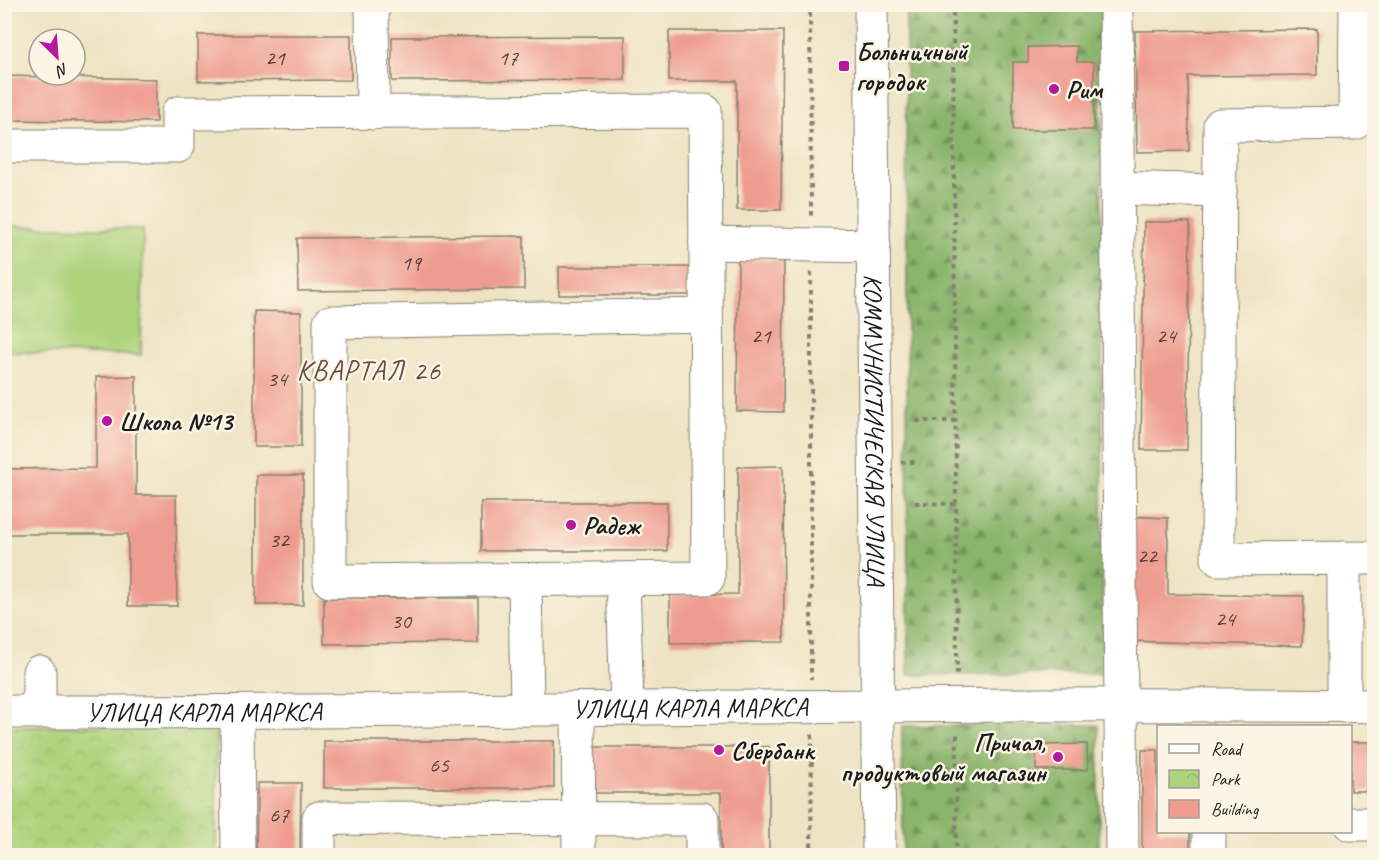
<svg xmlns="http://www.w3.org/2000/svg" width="1379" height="860" viewBox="0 0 1379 860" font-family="Caveat,sans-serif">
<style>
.green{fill:#add37d;stroke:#64784c;stroke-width:1.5}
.forest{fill:url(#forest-firs);stroke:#536844;stroke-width:1.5}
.park{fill:url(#park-crowns);stroke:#64784c;stroke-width:1.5}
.building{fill:#ee9c8f}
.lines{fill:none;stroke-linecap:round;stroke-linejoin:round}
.minor-casing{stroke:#858070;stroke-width:35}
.path{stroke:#858070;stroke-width:4;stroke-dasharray:4.5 4.5;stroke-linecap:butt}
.minor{stroke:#fff;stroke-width:33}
.poi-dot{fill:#b5179e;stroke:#fcf5e5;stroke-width:2}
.labels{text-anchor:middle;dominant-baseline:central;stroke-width:5;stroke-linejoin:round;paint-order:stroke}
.number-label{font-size:22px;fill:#503c39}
.poi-label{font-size:26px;font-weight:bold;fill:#1c1c1c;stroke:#fcf5e5;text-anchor:start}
.street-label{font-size:26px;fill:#1c1c1c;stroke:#fcf5e5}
.quarter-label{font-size:28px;letter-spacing:1.5px;fill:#664944;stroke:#fcf5e5}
</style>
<defs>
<pattern id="forest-firs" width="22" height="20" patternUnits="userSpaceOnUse" patternTransform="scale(1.5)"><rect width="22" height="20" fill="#8ab56c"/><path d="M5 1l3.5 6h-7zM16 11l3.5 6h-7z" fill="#709258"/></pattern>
<pattern id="park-crowns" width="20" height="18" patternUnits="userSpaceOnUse" patternTransform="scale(1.5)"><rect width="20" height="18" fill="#add37d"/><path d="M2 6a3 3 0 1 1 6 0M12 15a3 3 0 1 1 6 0" fill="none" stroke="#94b56b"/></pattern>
</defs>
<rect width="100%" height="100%" fill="#fcf5e5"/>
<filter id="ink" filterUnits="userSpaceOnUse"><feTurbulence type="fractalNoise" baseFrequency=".0167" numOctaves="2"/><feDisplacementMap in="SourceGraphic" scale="12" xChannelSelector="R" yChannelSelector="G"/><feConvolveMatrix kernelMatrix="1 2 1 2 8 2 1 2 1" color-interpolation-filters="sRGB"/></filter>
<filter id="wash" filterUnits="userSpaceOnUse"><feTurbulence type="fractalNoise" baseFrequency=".008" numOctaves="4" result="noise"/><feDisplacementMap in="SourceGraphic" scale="24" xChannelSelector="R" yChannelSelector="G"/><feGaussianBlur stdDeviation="1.35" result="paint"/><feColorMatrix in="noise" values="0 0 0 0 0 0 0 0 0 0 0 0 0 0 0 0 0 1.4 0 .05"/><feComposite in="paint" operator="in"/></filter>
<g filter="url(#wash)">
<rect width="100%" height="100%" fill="#eee3c3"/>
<polygon class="green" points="5,226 143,229 141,355 5,352"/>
<g class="forest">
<polygon points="906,5 1101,5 1103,674 908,675"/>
<polygon points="1099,725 1099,855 903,855 902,726"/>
</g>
<polygon class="park" points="216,725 216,855 5,855 4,727"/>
<g id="blocks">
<g class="building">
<polygon points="1317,29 1317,75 1188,76 1189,151 1137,152 1135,31"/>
<polygon points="669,31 783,31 781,210 737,210 737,81 669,81"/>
<polygon points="198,35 351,35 351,80 198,81"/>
<polygon points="625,36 625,80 392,81 392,37"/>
<polygon points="1077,46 1077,62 1094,62 1094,130 1013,130 1013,62 1028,62 1028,47"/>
<polygon points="4,76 156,79 156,122 4,120"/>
<polygon points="1144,222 1190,222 1187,450 1141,450"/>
<polygon points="524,236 524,289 298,291 297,238"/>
<polygon points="738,259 784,260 783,412 737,411"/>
<rect x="559" y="267" width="138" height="28"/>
<polygon points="254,311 301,312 301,447 254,447"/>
<polygon points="136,376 136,495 176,495 177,606 128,606 128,534 4,534 4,469 96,468 96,377"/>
<polygon points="783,466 784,642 670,643 670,595 738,594 738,467"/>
<rect x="256" y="475" width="47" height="130"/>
<rect x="481" y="502" width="186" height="49"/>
<polygon points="1126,516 1168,518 1168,594 1304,596 1302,646 1126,641"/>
<polygon points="324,598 478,598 478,643 324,644"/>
<rect x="324" y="741" width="230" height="47"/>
<rect x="1350" y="742" width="24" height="49"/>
<polygon points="1087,744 1088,770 1036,770 1036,745"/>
<polygon points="589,747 769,747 769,855 721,855 721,793 590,793"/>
<polygon points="1142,750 1158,750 1158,831 1190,832 1190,855 1142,855"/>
<polygon points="257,783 301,783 300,855 256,855"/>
</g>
</g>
</g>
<g filter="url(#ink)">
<use href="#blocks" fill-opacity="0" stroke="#858070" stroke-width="1.5"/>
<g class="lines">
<defs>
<g id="minor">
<polyline points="372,4 373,113"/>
<path id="s1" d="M 871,4 L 879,856"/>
<polyline points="1116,4 1122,856"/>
<polyline points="1356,4 1355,123 1220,125 1218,559 1374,558"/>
<polyline points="4,146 178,146 178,113 705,111 708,578 330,581 330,322 706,315"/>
<polyline points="1117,188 1220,191"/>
<polyline points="706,243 874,246"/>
<polyline points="623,579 627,708"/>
<polyline points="525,580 527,709"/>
<polyline points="1344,706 1344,558"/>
<polyline points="578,709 579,856"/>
<path id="s2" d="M 4,712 C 461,713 918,701 1374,706"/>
<polyline points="39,712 39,672"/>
<polyline points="237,712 238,856"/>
<polyline points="1350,824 1374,824"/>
<polyline points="319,856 319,818 702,819 702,856"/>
<polyline points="1209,856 1209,832"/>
</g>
</defs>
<use href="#minor" class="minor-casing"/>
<g class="path">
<polyline points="810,4 811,217"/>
<polyline points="953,4 957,678"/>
<polyline points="811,272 811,679"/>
<polyline points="916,421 955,421"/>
<polyline points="901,462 916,462"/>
<polyline points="915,503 956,504"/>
<polyline points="811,856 812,734"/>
<polyline points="956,856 957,733"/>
</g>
<use href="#minor" class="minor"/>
</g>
</g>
<g class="poi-dot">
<rect x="838" y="60" width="12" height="12" rx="3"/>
<circle cx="1054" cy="89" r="6"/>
<circle cx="107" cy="421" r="6"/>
<circle cx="571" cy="525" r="6"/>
<circle cx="719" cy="750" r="6"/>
<circle cx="1058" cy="757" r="6"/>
</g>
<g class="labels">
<g class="number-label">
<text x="275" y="58">21</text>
<text x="508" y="58">17</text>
<text x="411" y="263">19</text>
<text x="761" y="336">21</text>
<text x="1166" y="336">24</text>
<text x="277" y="379">34</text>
<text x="279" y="540">32</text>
<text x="1147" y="556">22</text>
<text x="1225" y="619">24</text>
<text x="401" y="621">30</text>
<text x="439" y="765">65</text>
<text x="279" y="815">67</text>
</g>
<g class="poi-label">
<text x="856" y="51">Больничный<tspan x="856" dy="30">городок</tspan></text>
<text x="1066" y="89">Рим</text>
<text x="119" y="421">Школа №13</text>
<text x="583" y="525">Радеж</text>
<text x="1046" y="742" text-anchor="end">Причал,<tspan x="1046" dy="30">продуктовый магазин</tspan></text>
<text x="731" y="750">Сбербанк</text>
</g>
<g class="street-label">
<text stroke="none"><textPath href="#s1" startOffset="426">КОММУНИСТИЧЕСКАЯ УЛИЦА</textPath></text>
<text stroke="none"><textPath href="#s2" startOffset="686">УЛИЦА КАРЛА МАРКСА</textPath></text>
<text stroke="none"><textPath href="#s2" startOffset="200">УЛИЦА КАРЛА МАРКСА</textPath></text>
</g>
<g class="quarter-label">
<text x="369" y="370">КВАРТАЛ 26</text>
</g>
</g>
<rect width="1379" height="860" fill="none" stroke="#fcf5e5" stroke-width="24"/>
<rect x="1157" y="725" width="195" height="108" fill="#fcf5e5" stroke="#a29e95" stroke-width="1.5"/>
<rect x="1169" y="744" width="30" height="9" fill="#ffffff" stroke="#a29e95" stroke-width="1.5"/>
<text x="1211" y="755" font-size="18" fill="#1c1c1c">Road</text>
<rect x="1169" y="770" width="30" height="18" fill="url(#park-crowns)" stroke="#a29e95" stroke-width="1.5"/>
<text x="1211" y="785" font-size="18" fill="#1c1c1c">Park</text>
<rect x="1169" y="800" width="30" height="18" fill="#ee9c8f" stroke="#a29e95" stroke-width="1.5"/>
<text x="1211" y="815" font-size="18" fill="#1c1c1c">Building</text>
<g transform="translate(57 57) rotate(155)"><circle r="28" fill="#fcf5e5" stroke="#a29e95" stroke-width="1.5"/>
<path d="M0-4.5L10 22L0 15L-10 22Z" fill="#b5179e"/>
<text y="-9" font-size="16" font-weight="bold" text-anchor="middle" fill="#1c1c1c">N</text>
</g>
</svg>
